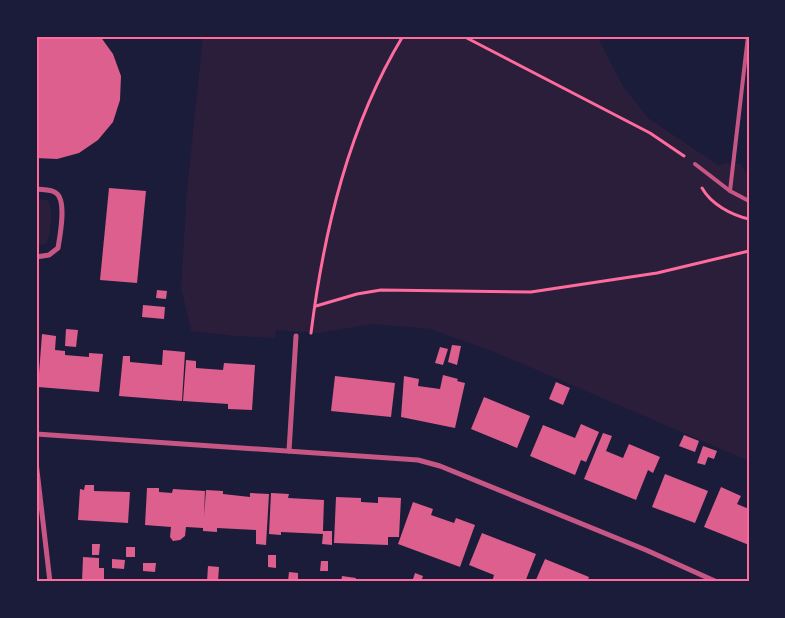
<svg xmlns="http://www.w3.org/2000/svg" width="785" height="618" viewBox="0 0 785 618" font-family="'Times New Roman',serif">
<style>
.green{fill:#2a1e3b}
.building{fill:#dd5f8e}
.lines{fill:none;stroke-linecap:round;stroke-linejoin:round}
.path{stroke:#ff6b9d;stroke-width:3}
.service{stroke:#c65784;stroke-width:4}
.minor{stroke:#c65784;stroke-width:5}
.neatline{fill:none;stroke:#ff6b9d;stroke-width:2}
</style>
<rect width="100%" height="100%" fill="#1b1b3a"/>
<g class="green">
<polygon points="203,36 597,36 623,86 648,118 718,165 726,163 741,164 749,177 749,461 492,351 430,329 373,324 319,333 276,330 275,338 234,336 191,331 181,287 187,189"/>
<path d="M 36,199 L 48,200 C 54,210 51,234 46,244 L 36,245 Z"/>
</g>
<g class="building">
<polygon points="36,36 100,36 113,54 121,76 120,100 113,122 98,140 79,153 57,159 36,158"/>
<polygon points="109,188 146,191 137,283 100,280"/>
<polygon points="157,290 167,291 166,299 156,298"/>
<polygon points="143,305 165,307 164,319 142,317"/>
<polygon points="66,329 78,330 76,347 65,346"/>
<polygon points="42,334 56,336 55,350 65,351 65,355 89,357 89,353 103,354 99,392 38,387"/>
<polygon points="452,345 461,346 457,365 448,362"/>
<polygon points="440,347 448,349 443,365 435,363"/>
<polygon points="163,350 185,352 182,401 119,396 123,356 130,356 130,362 162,365"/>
<polygon points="186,360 196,361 196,368 223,370 224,363 255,365 252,410 228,409 228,404 183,401"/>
<polygon points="443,375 458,379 457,381 465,383 455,428 401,417 404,376 419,379 418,386 440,389"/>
<polygon points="335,376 395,383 391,417 331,411"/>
<polygon points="556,382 570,388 563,405 549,399"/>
<polygon points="484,397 530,416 517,448 471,429"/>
<polygon points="581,424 599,432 586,462 581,460 575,475 530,456 543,425 575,438"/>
<polygon points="603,433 612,436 606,451 623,458 629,444 660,457 653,473 648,470 636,500 584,479"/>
<polygon points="684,435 699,441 695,452 679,446"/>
<polygon points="703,446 717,451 714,459 708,457 705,465 697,463"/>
<polygon points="665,474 708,491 695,523 652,507"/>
<polygon points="85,485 94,485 94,491 130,492 128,523 78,520 80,489 84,490"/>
<polygon points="721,487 741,496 737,504 749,509 749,545 704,527"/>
<polygon points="147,488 159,488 159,492 172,493 173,489 205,491 204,517 206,490 223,491 223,494 250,497 250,493 269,494 266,545 256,544 256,530 217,528 217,532 203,531 203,528 186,527 185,536 180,540 173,541 170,537 171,527 145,525"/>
<polygon points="271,493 289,494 288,498 324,500 323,531 332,531 332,545 322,544 323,534 281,532 281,535 269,534"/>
<polygon points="336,497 361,498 361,502 378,503 378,497 401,498 399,537 388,537 388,545 334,543"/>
<polygon points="413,502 433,509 431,515 454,523 456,518 475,525 460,567 398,544"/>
<polygon points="482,533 536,554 525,582 492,582 494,575 469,565"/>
<polygon points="92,544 100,544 99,555 92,555"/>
<rect x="126" y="547" width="9" height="10"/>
<polygon points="268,555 276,555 276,568 268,567"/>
<polygon points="83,557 99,558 99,568 104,568 104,582 82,582"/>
<polygon points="112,559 125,560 124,569 112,568"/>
<polygon points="545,559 589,577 587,582 535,582"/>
<polygon points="321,561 328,561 328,571 320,571"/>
<polygon points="143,563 156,563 155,572 143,571"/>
<polygon points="208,566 219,567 218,582 207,582"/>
<polygon points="289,572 298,573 298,582 288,581"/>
<polygon points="415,573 423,576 421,582 412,582"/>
<polygon points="342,576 356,578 355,582 341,582"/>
</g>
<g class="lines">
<g class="path">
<polyline points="463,36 650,133 684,156"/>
<path d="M 702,188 C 711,204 731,215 749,219"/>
<polyline points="316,306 357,294 381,290 531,292 657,273 749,251"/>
<path d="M 311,333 C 324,230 349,125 403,36"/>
</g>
<g class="service">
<polyline points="695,164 730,191 749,201"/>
<polyline points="730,191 748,36"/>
</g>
<g class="minor">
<path d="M 36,189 C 43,190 51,189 56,193 C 67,200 60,236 58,248 L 49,255 L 36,257"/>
<polyline points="36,434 418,460 440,466 646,550 717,582"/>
<polyline points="289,451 296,336"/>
<polyline points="36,462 50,582"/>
</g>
</g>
<rect width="785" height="618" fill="none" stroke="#1b1b3a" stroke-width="75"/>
<rect x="38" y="38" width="710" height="542" class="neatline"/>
</svg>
